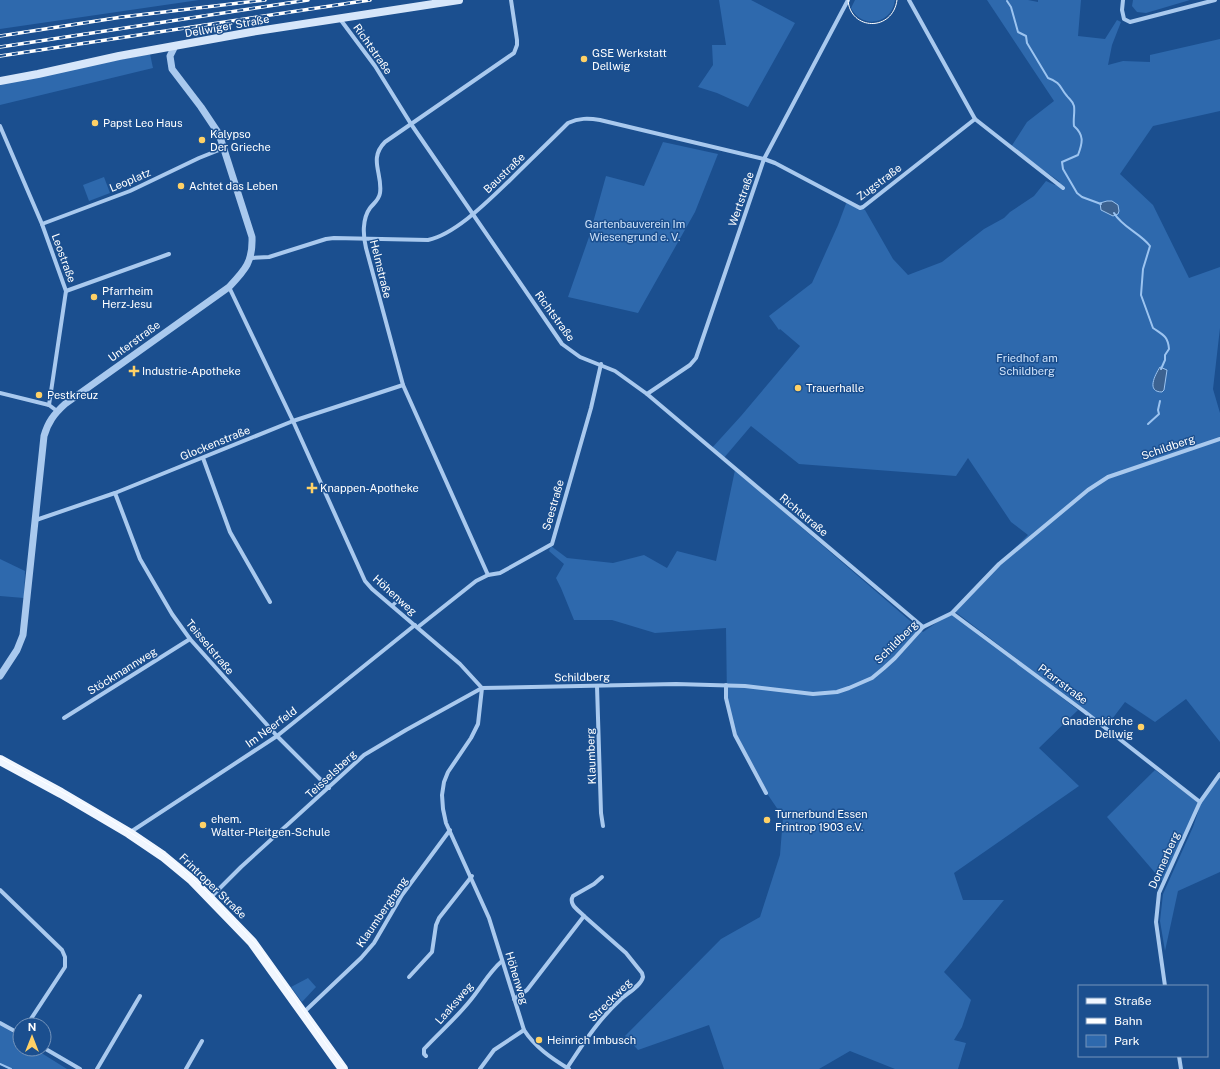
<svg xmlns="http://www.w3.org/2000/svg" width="1220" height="1069" viewBox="0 0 1220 1069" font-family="'Public Sans',sans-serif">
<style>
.green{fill:#2e69ad}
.water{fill:#3c6290;stroke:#9cc4f0}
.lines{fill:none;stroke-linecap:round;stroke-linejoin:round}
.stream{stroke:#9cc4f0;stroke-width:2}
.pedestrian{stroke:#a9c9ee;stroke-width:3.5}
.minor{stroke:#a9c9ee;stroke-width:4}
.tertiary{stroke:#a9c9ee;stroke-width:7}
.secondary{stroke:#d6e6fa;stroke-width:8}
.primary{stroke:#f0f6ff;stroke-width:10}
.tram{stroke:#fff;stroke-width:1}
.rail-casing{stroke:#fff;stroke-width:3.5}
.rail{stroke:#1b4f8f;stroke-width:2;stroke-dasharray:6;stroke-linecap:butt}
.poi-dot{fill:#ffd166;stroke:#1b4f8f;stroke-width:1.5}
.labels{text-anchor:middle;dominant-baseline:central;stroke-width:3;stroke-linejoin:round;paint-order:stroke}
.street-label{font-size:11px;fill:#fff;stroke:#1b4f8f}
.poi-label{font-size:11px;fill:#fff;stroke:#1b4f8f;text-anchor:start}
.park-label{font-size:11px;fill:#cfe3fa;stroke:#1b4f8f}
</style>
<rect width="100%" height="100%" fill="#1b4f8f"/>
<g class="green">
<polygon points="0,0 199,0 0,29"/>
<polygon points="719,0 751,0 795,23 748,107 717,93 698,87 713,65 712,45 726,45"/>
<path d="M 855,0 L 895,0 C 892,24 862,30 851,8 Z"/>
<polygon points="987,0 1028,0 1038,2 1038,0 1081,0 1078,36 1105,39 1117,20 1121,22 1112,45 1108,65 1123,61 1150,62 1150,55 1220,39 1220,111 1153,126 1120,174 1153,205 1189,278 1220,267 1220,328 1213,389 1220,413 1220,742 1186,699 1155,722 1125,702 1106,727 953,610 1028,535 1011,522 968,458 956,476 799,464 751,426 723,459 711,449 741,416 800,346 780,329 779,330 769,316 812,283 838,225 847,201 865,210 893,259 908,275 942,262 984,229 1004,218 1010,212 1034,196 1046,181 1055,185 1060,182 1011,147 1027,122 1054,101"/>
<polygon points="1133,0 1190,0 1146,13 1137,12 1132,6"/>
<polygon points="150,54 153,68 0,105 0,83"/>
<polygon points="663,142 718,154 695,212 638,313 568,297 589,237 606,176 644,186"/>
<polygon points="104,177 110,193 89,201 83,185"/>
<polygon points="735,470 923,632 952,612 1078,710 1039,748 1079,786 954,873 963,900 1004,900 944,972 971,1000 962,1027 954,1040 966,1043 958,1069 895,1069 850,1051 819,1069 724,1069 709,1025 638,1050 625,1036 721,939 760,917 780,855 783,817 768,795 734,733 727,699 726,628 655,633 612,620 574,620 561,588 556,578 564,564 549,551 551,546 567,558 613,563 644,555 667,568 677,551 716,561"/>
<polygon points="0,559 25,571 24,598 0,596"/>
<polygon points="1155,770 1199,803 1163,882 1107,817"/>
<polygon points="1220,777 1220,872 1178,891 1165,951 1160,921 1163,894 1193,827 1201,803"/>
<polygon points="308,978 316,987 302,1002 291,987"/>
<polygon points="0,1025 20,1037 20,1049 35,1049 67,1069 9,1069 0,1065"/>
</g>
<g class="water">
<polygon points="1107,201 1112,201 1118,205 1119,211 1118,214 1113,216 1101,210 1100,203"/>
<path d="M 1160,367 L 1167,370 L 1164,390 L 1162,392 C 1146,392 1155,375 1160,367 Z"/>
</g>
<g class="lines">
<g class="stream">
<path d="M 1007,1 L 1011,7 L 1018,32 L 1026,36 L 1027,43 L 1048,78 C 1062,83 1059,87 1067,96 C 1070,100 1072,100 1074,106 C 1075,112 1073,119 1074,126 C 1084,135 1083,142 1078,155 L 1062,162 L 1063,169 L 1077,193 L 1082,197 L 1101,204"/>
<path d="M 1114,213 C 1122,227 1140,233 1150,246 L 1143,269 L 1141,295 L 1153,328 C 1163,335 1168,336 1169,349 L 1165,355 L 1165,360 L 1161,369"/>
<polyline points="1148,424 1159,414 1158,410 1160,401"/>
<polyline points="0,1064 11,1069"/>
</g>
<polyline class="pedestrian" points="392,606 397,601"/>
<g class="minor">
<polyline points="909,0 975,119 1063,188"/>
<polyline points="1123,0 1122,10 1124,19 1130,22 1215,0"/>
<polyline points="340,19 375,66 411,124 562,344 580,357 615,371 647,394 923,627"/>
<polyline points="0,126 42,224 66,291 49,405"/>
<polyline points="42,224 130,191 199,158 224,148"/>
<path d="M 251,258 L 269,257 L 326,239 L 334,238 L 428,240 C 456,234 489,200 509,181 C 528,162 548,143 568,123 C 579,118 588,118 600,120 L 764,159 L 775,163 L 860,208 L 863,207 L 975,119"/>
<path d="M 229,287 L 293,421 L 365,581 L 372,589 L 460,664 L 482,688 L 478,724 L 471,738 L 448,772 L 444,782 L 442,795 L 443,809 L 446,823 L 489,918 L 524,1030 C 535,1047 551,1058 569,1069"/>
<polyline points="66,291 169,254"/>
<polyline points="0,393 49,405 57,411"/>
<polyline points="647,394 690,365 696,358 764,159 848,0"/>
<polyline points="203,458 230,532 270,602"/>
<polyline points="115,493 140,559 172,614 190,639 277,736 329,788"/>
<polyline points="36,520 115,493 293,421 403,385"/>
<path d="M 488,575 L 403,385 L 366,248 C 363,236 362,219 370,208 C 374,203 379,200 380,193 C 383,174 368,159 385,142 L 514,53 L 517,45 L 517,40 L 511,0"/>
<polyline points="952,613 1085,712 1200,802"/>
<polyline points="418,627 476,581 488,575 500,573 552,544 591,408 601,364"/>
<polyline points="726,685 726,698 735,735 766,793"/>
<polyline points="597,686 601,813 603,826"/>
<polyline points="64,718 190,639"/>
<polyline points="129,833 277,736 415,625"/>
<polyline points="0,890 62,950 65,957 65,967 27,1025"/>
<polyline points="211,897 241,867 364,755 406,730 482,688 676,684 745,686 813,694 837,692 849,688 872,678 884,668 895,658 923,627 952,613 999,564 1088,490 1108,477 1220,439"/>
<polyline points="409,977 432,952 436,925 439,918 472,876"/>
<polyline points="1165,986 1156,922 1159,893 1200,802 1220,774"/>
<path d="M 514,999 L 527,990 L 584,916 C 578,910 568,904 573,896 L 594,884 L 602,877"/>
<polyline points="303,1013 361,958 374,943 402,895 450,830"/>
<polyline points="0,1023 20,1034"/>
<polyline points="44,1048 80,1069"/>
<path d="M 426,1056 L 424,1054 L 424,1049 C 439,1033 455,1019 469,1002 C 481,988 488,973 502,961"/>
<polyline points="1179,1056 1181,1069"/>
<path d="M 567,1068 C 583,1044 598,1020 620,1000 C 626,994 641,986 643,977 L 642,973 L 626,953 L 584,916"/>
<polyline points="97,1069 140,996"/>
<polyline points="186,1069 202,1041"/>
<polyline points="480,1069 494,1050 524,1030"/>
</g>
<path class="tertiary" d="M 0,676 L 17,650 L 23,635 L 44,436 C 48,422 54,414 65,404 L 229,287 C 245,270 253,262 252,237 L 221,140 L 217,131 L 201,107 L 172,69 L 170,56 L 175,46"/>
<polyline class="secondary" points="0,81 38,74 119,56 251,32 459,0"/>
<polyline class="primary" points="0,760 61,793 129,833 163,856 192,880 252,942 343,1069"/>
<g class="tram">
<path d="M 848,0 C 850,31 893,32 897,0"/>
<polyline points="0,758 93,809 155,848 174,862 205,890 259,947 327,1045 346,1069"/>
</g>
<defs>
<g id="rail">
<polyline points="0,36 122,17 265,0"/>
<polyline points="0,47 308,0"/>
<polyline points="0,56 370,0"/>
</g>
</defs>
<use href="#rail" class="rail-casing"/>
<use href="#rail" class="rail"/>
</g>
<g class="poi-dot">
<circle cx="584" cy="59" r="4"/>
<circle cx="95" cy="123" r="4"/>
<circle cx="202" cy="140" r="4"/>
<circle cx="181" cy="186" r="4"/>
<circle cx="94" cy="297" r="4"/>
<path d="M132 365h4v4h4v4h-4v4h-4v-4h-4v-4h4z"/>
<circle cx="798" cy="388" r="4"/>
<circle cx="39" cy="395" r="4"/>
<path d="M310 482h4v4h4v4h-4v4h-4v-4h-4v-4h4z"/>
<circle cx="1141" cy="727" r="4"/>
<circle cx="767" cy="820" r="4"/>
<circle cx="203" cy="825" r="4"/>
<circle cx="539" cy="1040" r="4"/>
</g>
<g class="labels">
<g class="street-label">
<text transform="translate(227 26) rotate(-10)">Dellwiger Straße</text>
<text transform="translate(373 49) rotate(55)">Richtstraße</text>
<text transform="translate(504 173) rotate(-44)">Baustraße</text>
<text transform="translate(130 180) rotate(-23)">Leoplatz</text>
<text transform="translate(879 182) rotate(-37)">Zugstraße</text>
<text transform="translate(741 199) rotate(-71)">Wertstraße</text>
<text transform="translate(64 258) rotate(70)">Leostraße</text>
<text transform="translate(381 269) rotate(76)">Helmstraße</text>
<text transform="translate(555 316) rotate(54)">Richtstraße</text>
<text transform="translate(134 341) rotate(-36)">Unterstraße</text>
<text transform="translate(215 443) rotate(-22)">Glockenstraße</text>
<text transform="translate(1168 447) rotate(-19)">Schildberg</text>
<text transform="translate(553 505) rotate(-74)">Seestraße</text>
<text transform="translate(804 515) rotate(40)">Richtstraße</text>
<text transform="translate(395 595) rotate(42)">Höhenweg</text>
<text transform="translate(896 642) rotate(-45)">Schildberg</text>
<text transform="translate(210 647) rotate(50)">Teisselstraße</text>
<text transform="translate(122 671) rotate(-32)">Stöckmannweg</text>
<text transform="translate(582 677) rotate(-1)">Schildberg</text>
<text transform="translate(1063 684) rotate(37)">Pfarrstraße</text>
<text transform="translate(271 727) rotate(-36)">Im Neerfeld</text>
<text transform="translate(591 756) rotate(-92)">Klaumberg</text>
<text transform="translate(331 774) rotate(-43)">Teisselsberg</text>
<text transform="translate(1164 860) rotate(-66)">Donnerberg</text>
<text transform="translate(213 886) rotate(44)">Frintroper Straße</text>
<text transform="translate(382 912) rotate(-56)">Klaumberghang</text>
<text transform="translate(517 978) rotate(73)">Höhenweg</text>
<text transform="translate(610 1000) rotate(-45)">Streckweg</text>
<text transform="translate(454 1003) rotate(-49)">Laaksweg</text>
</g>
<g class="poi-label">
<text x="592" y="53">GSE Werkstatt<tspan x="592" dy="13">Dellwig</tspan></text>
<text x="103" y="123">Papst Leo Haus</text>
<text x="210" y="134">Kalypso<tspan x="210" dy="13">Der Grieche</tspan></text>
<text x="189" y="186">Achtet das Leben</text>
<text x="102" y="291">Pfarrheim<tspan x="102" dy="13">Herz-Jesu</tspan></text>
<text x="142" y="371">Industrie-Apotheke</text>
<text x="806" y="388">Trauerhalle</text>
<text x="47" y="395">Pestkreuz</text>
<text x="320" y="488">Knappen-Apotheke</text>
<text x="1133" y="721" text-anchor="end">Gnadenkirche<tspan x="1133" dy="13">Dellwig</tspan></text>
<text x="775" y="814">Turnerbund Essen<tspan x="775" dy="13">Frintrop 1903 e.V.</tspan></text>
<text x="211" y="819">ehem.<tspan x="211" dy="13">Walter-Pleitgen-Schule</tspan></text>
<text x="547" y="1040">Heinrich Imbusch</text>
</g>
<g class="park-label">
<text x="635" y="224">Gartenbauverein Im<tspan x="635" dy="13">Wiesengrund e. V.</tspan></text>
<text x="1027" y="358">Friedhof am<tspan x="1027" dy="13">Schildberg</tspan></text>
</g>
</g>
<rect x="1078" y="985" width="130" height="72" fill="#1b4f8f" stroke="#7695bc"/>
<rect x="1086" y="998" width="20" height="6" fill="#f0f6ff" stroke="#7695bc"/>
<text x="1114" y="1005" font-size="12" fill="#ffffff">Straße</text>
<rect x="1086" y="1018" width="20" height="6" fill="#ffffff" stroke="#7695bc"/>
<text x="1114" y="1025" font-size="12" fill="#ffffff">Bahn</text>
<rect x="1086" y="1035" width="20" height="12" fill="#2e69ad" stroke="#7695bc"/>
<text x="1114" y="1045" font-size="12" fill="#ffffff">Park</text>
<g transform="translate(32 1037)"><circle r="19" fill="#1b4f8f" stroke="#7695bc"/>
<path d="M0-3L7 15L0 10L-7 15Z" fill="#ffd166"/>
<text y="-6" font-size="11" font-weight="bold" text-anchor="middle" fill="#ffffff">N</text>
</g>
</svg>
